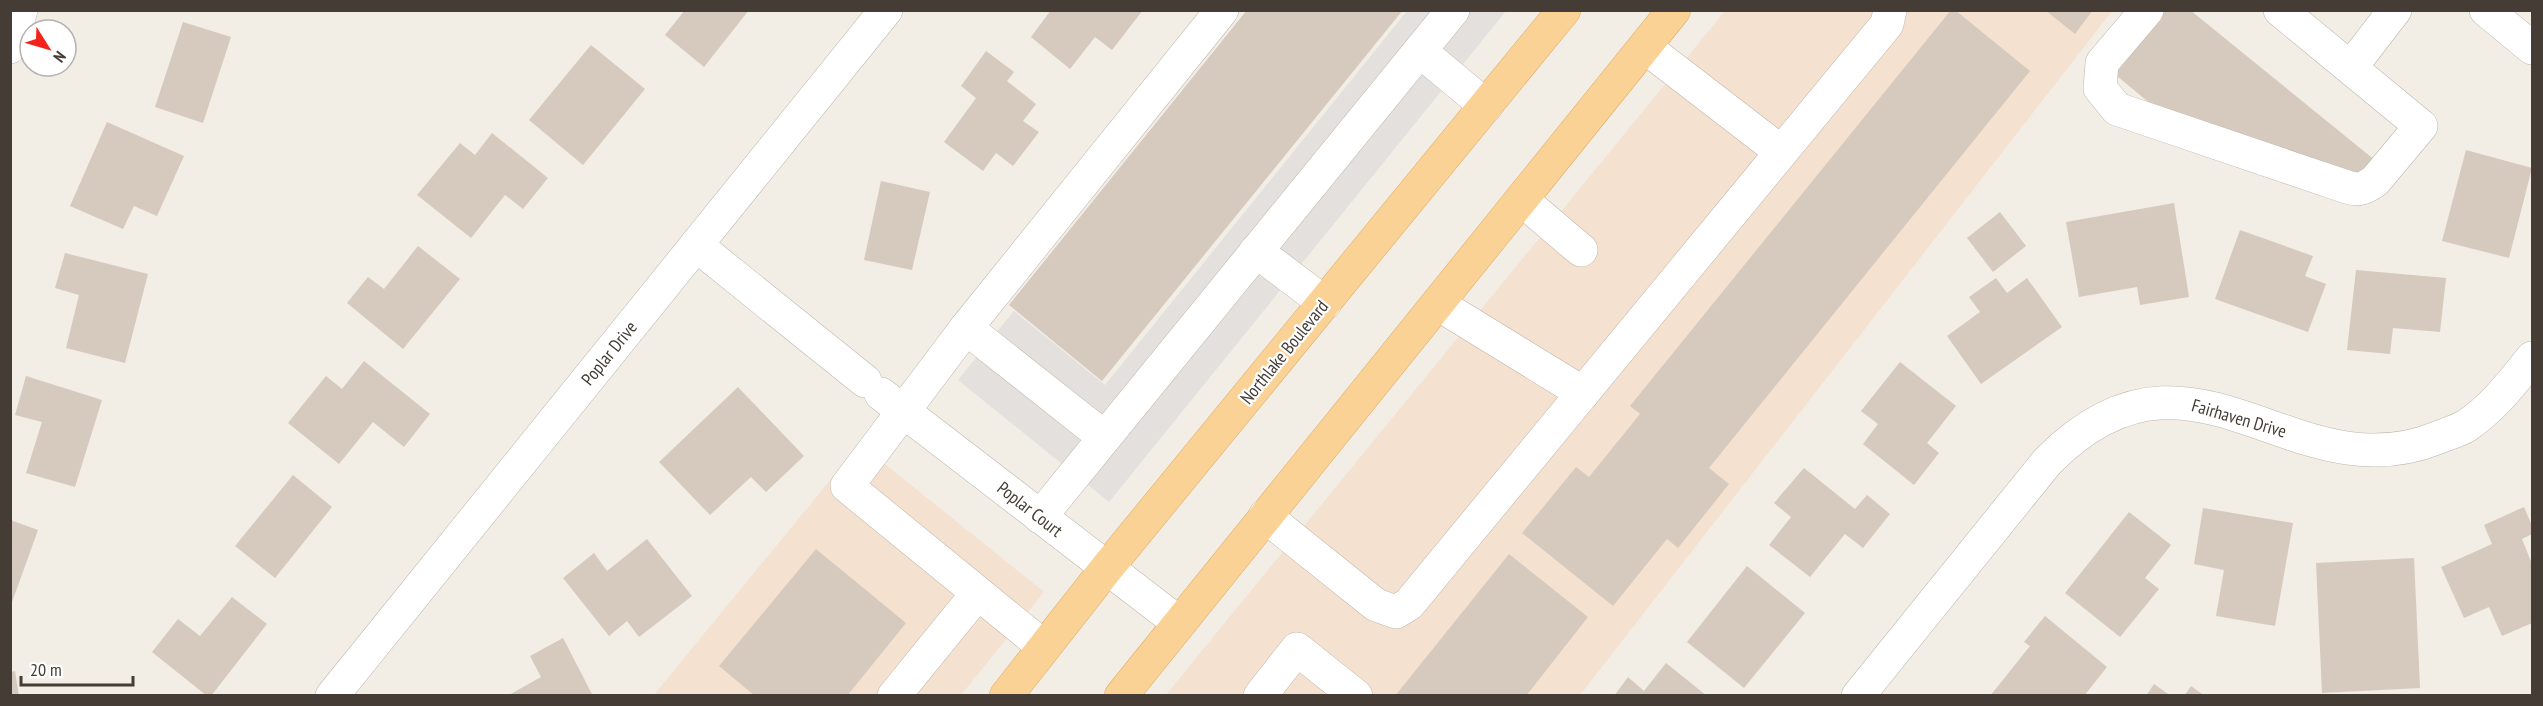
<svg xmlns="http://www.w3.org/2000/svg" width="2543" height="706" viewBox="0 0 2543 706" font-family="'PT Sans Narrow',sans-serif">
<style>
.commercial{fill:#f4e1d0}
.parking{fill:#e3e0dd}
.building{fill:#d6cabe}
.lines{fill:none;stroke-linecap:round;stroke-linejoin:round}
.minor-casing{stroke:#c0b6ab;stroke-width:34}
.major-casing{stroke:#dfad66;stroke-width:34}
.minor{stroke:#fff;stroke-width:33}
.major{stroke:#fbd295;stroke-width:33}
.labels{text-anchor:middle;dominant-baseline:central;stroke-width:4.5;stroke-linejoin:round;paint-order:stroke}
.street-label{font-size:18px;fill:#443c35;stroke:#fff}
</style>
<rect width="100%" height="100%" fill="#f2ede5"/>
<g class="commercial">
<polygon points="1725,11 2112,11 1580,695 1165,696"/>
<polygon points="860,444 1044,592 961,695 653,696"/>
</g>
<polygon class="parking" points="1407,11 1506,11 1109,502 958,380 1014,311 1105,385"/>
<g class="building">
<polygon points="685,10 749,10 704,67 665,35"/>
<polygon points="1051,10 1143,10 1112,50 1095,37 1070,69 1031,37"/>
<polygon points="1247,10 1403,10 1102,381 1009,305"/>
<polygon points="1951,10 1955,10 2030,71 1709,468 1729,484 1678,548 1667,539 1613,606 1522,533 1576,467 1589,477 1640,414 1630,406"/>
<polygon points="2045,10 2093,10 2075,34"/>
<polygon points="2161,10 2190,10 2376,161 2363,176 2152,105 2111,71"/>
<polygon points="183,22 231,37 203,123 155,107"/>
<polygon points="591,45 645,89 583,165 529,120"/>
<polygon points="986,51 1014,72 1007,81 1036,104 1023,121 1039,132 1013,166 996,153 983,171 944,142 976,98 961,86"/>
<polygon points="107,122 184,156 157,216 134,206 123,229 70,206"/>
<polygon points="492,133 548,178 523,209 505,195 471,238 417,195 460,143 475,155"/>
<polygon points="2466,150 2532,168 2509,258 2442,241"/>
<polygon points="881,181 930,192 912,270 864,260"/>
<polygon points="2174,203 2189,297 2140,305 2137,287 2079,297 2066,222"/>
<polygon points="2000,212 2026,246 1993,272 1967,238"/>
<polygon points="2240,230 2313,256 2305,276 2326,284 2308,332 2215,299"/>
<polygon points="418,246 460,279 403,349 347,303 368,277 384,289"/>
<polygon points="65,253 148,274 125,363 66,348 79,295 55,288"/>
<polygon points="2356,270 2446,278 2440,332 2393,328 2390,354 2347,350"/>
<polygon points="1996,278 2007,293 2027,278 2062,327 1981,384 1947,336 1980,312 1969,297"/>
<polygon points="364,361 430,414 404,447 373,422 339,464 288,423 326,376 342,389"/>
<polygon points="1900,362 1956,406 1927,443 1939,453 1914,485 1863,444 1878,424 1861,411"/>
<polygon points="26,376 102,400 75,487 26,473 42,422 15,415"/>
<polygon points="738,387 804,456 766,492 751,477 710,515 659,462"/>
<polygon points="1804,468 1855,509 1867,495 1890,514 1863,548 1845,534 1810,577 1769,545 1791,517 1774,503"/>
<polygon points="293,475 332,507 275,578 235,546"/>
<polygon points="2524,507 2532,526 2532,534 2522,539 2532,564 2532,623 2502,636 2489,607 2464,618 2441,567 2492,544 2484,525"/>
<polygon points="2203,508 2293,523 2275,626 2216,616 2224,570 2194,564"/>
<polygon points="2129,512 2171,545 2145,578 2159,589 2120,637 2065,593"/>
<polygon points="10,520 38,530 11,605 10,605"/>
<polygon points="647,539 692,596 639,637 627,621 609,636 563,578 594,553 607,571"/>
<polygon points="816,549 906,623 847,696 755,696 719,666"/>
<polygon points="1509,554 1588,617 1526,696 1395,696"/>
<polygon points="2414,558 2420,688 2322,693 2316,563"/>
<polygon points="1747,566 1805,613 1744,688 1687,642"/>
<polygon points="232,597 267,624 211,696 207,696 152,652 178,619 200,636"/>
<polygon points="2045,616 2107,667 2084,696 1990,696 2030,646 2024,642"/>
<polygon points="563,638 593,696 507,696 541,677 530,656"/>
<polygon points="1666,663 1707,696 1614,696 1628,677 1644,691"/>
<polygon points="15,671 19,696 10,696 10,672"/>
<polygon points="2154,684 2171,696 2146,696"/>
<polygon points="2191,686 2205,696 2184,696"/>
</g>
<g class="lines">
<defs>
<g id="minor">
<path d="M 2147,10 L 2102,63 L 2100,88 L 2117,109 L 2347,187 C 2359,191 2365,188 2375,181 L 2421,126 L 2280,10"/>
<polyline points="2486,10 2532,48"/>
<polyline points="10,47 21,10"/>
<polyline points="1645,47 1780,151"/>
<polyline points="1420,51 1486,106"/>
<polyline points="2351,67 2395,10"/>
<polyline points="1522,200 1581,250"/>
<polyline points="696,245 865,381"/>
<polyline points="1256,251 1325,303"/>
<polyline points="1438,304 1583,393"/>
<polyline points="966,328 847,486 1044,647"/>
<polyline points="881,394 1179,623"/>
<polyline points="1104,437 966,328 1222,10"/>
<polyline points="1265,516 1376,605 1396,612 1409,604 1887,24 1890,10"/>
<polyline points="1040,517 1453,10"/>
<polyline points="332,696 886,10"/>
<polyline points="894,696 977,594"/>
<polyline points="1260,696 1297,649 1356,696"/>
<path d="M 1858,696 L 2047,462 C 2192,314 2290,497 2437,438 C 2446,434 2458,431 2466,426 C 2493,408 2512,383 2532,358"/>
</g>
<g id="major">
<polyline points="1006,696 1106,569 1564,10"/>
<polyline points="1121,696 1674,10"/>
</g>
</defs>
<use href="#minor" class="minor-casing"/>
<use href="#major" class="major-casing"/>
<use href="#minor" class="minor"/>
<use href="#major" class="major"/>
</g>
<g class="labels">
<g class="street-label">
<text transform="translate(1284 352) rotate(-51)">Northlake Boulevard</text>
<text transform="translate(609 353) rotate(-51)">Poplar Drive</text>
<text transform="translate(2239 418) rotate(16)">Fairhaven Drive</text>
<text transform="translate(1030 509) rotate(38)">Poplar Court</text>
</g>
</g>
<rect width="2543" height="706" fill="none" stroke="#443c35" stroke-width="24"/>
<g transform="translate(48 48) rotate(127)"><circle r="28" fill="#ffffff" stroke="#b4b1ae" stroke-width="1.5"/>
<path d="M0-4.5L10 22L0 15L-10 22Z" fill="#f3231b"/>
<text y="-9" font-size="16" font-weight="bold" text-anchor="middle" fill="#443c35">N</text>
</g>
<path d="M21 676v9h112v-9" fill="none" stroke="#443c35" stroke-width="3"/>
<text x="30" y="676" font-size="18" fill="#443c35" stroke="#ffffff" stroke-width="4.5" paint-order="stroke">20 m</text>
</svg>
